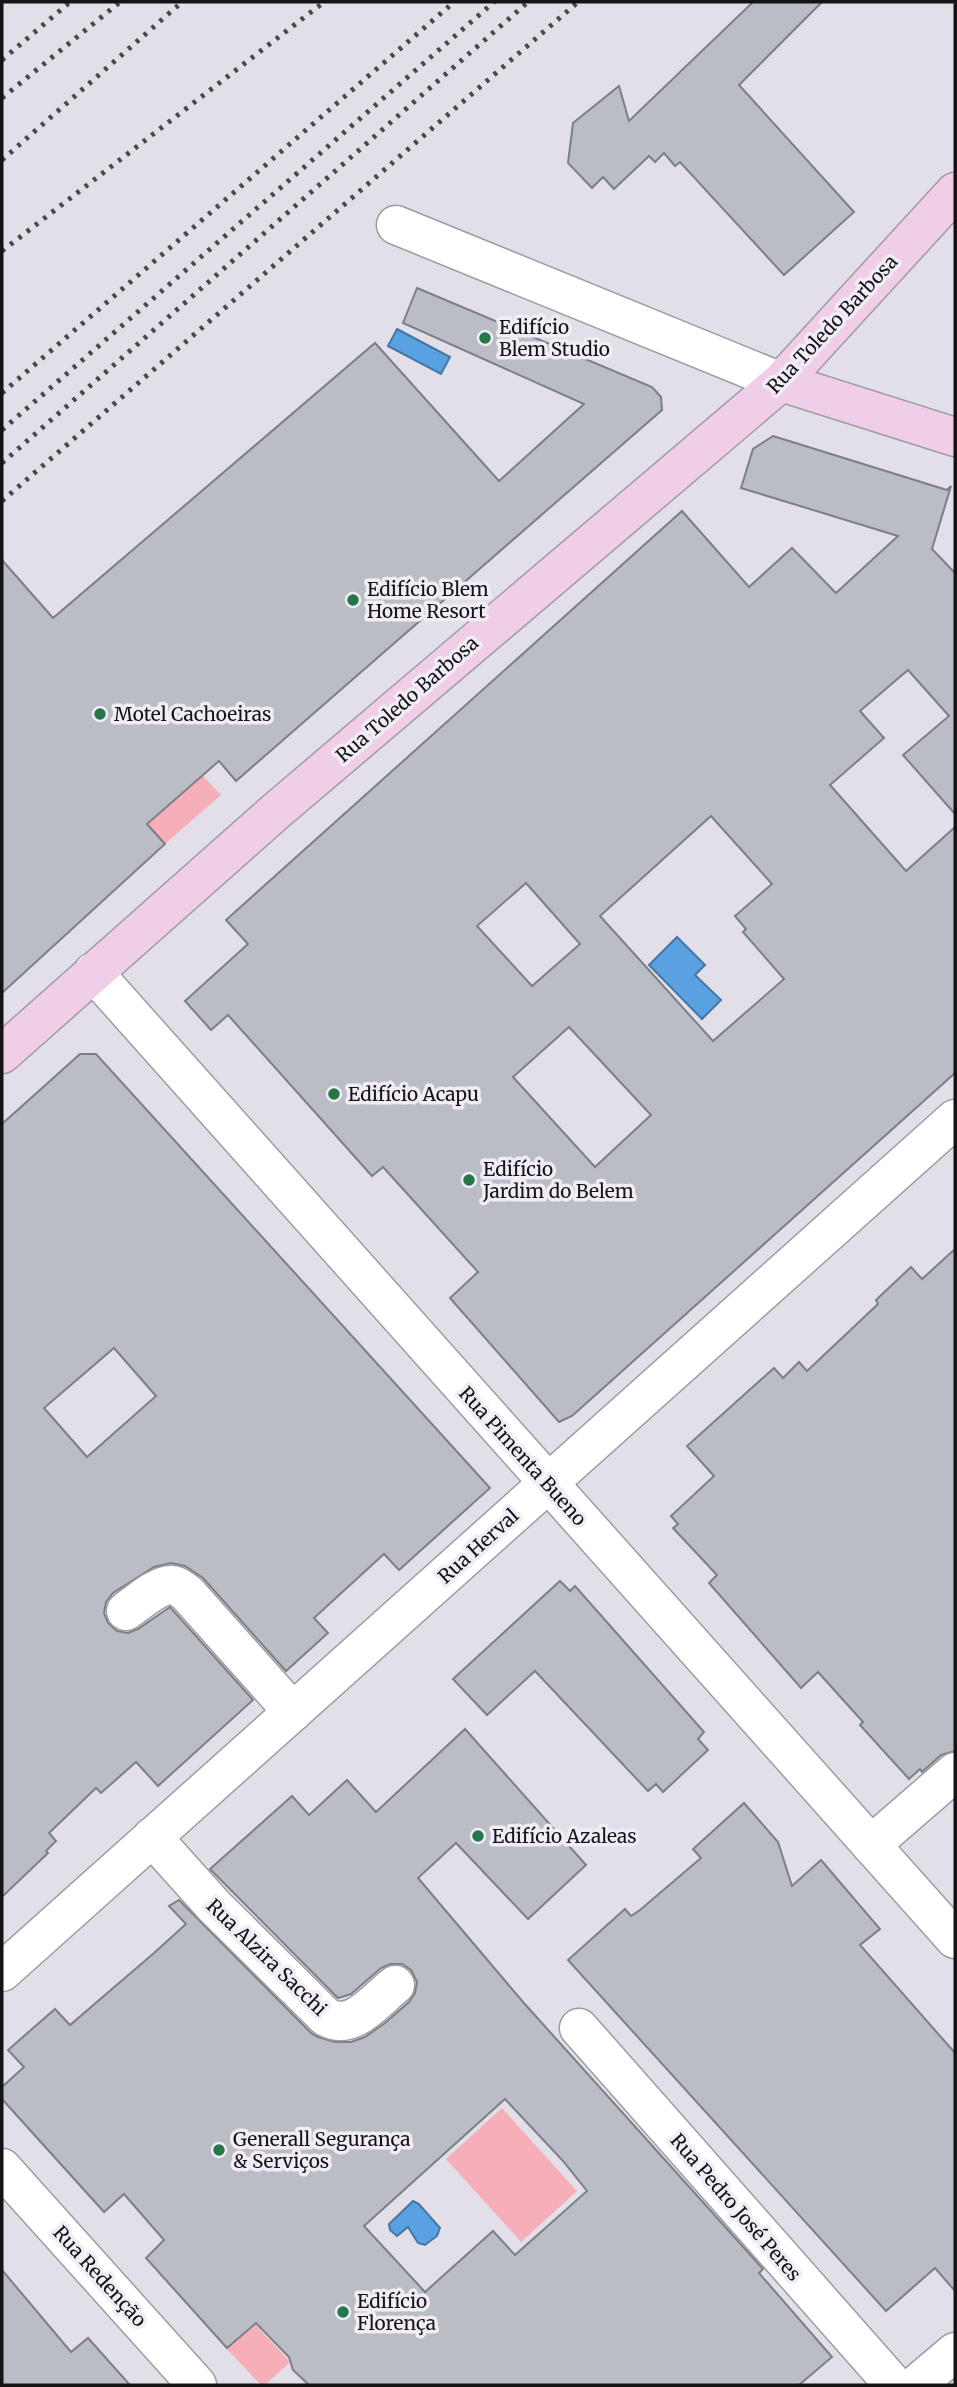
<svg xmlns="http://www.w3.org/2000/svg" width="957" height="2387" viewBox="0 0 957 2387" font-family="Merriweather,serif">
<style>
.green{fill:#f6afb8}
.water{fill:#5aa1e1;stroke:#4576a4;stroke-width:2}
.building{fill:#bbbdc5;stroke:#7d7f87;stroke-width:2;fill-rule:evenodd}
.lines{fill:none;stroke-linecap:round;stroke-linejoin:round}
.street-casing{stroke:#9f9ba3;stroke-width:41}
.secondary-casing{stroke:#9f9ba3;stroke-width:41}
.street{stroke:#fff;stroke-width:38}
.secondary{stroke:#f1cee8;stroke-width:38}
.rail{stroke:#4b484d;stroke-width:5;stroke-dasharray:3.5 7;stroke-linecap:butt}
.poi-dot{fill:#237749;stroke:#f1ecf5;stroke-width:2.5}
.labels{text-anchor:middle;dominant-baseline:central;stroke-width:7;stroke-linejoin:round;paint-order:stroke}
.street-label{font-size:19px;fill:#151316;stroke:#f1ecf5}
.poi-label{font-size:19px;fill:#151316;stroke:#f1ecf5;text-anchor:start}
</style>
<rect width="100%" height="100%" fill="#e3dfe8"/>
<g class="green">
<polygon points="202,775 221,795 165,844 147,824"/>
<polygon points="502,2108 577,2191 521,2242 446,2159"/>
<polygon points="255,2324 290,2362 265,2385 261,2385 227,2349"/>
</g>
<g class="water">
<polygon points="397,329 450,357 441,374 388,346"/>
<polygon points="677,937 705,965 695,975 721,1000 702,1019 649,965"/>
<polygon points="413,2201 419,2204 440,2228 437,2236 425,2245 418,2243 408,2227 397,2236 390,2230 389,2224"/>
</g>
<g class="building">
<polygon points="753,2 822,2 739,85 854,212 784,275 680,162 675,166 664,153 655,162 649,156 614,189 603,177 592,188 568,163 573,123 619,86 629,121"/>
<polygon points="417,288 652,387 661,397 662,410 236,781 219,761 147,824 165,844 2,993 2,560 53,618 375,343 499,481 584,404 403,323"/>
<path d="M 773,436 L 947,490 L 951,486 L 932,549 L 955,573 L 955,814 L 903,755 L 949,716 L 908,670 L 860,711 L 884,738 L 830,785 L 906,871 L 955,827 L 955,1073 L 600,1391 L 572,1416 L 559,1422 L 450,1298 L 478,1272 L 383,1167 L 372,1176 L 228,1015 L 211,1030 L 185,1001 L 248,944 L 226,920 L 682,511 L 749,587 L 792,548 L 836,593 L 898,536 L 741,488 L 753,449 ZM 711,816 L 772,884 L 735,916 L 746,929 L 743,932 L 784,979 L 713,1041 L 600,916 ZM 526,883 L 580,944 L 532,986 L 477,926 ZM 569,1027 L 651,1115 L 595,1167 L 513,1077 Z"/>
<path d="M 80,1054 L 96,1054 L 490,1488 L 399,1570 L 384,1554 L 314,1618 L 328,1633 L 286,1671 L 203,1578 L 185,1566 L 171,1563 L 154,1567 L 113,1593 L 106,1602 L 104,1613 L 108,1623 L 117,1631 L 128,1633 L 138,1629 L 170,1607 L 253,1700 L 158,1786 L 136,1762 L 101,1793 L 96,1788 L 49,1833 L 56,1841 L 46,1851 L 48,1853 L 2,1897 L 2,1124 ZM 114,1348 L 156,1396 L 87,1457 L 44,1408 Z"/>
<polygon points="955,1249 955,1751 941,1755 922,1772 920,1769 909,1779 860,1725 863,1722 818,1672 801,1688 709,1583 717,1575 673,1528 678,1524 671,1516 714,1476 687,1446 774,1368 783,1378 799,1362 807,1371 878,1304 876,1300 911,1267 922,1279"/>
<polygon points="560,1581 570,1591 575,1586 704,1732 698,1739 708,1750 663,1792 656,1784 648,1791 535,1671 487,1715 453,1679"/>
<path d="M 465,1729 L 586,1865 L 528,1919 L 456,1843 L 418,1878 L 523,2002 L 763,2269 L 759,2273 L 832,2357 L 799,2385 L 309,2385 L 293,2370 L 289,2357 L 256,2323 L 227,2348 L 146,2258 L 164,2240 L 124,2194 L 104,2212 L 2,2099 L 2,2087 L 24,2067 L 8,2050 L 55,2009 L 70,2025 L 154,1953 L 186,1924 L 169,1906 L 179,1900 L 311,2033 L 318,2037 L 335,2042 L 351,2042 L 365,2037 L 385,2023 L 409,2002 L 415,1993 L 417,1982 L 411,1970 L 402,1964 L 390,1964 L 381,1968 L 351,1994 L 338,1998 L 210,1869 L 292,1796 L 309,1815 L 347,1780 L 376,1812 ZM 505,2099 L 563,2161 L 587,2191 L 515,2255 L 493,2231 L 425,2292 L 364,2226 Z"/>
<polygon points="744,1803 778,1842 792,1886 821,1860 880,1929 860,1945 955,2053 955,2291 935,2268 886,2311 568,1960 625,1909 631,1916 640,1910 701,1858 693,1849"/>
<polygon points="2,2270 71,2352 88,2338 130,2385 2,2385"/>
</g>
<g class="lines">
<defs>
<g id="street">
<polyline points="396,225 781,382"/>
<polyline points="93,972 955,1939"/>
<path d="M 126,1611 C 136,1604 160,1583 172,1585 C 178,1585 182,1590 187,1593 L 293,1712"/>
<path d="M 152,1837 L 214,1906 L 326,2017 C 352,2032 375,2001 395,1985"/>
<polyline points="871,1845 955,1772"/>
<polyline points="2,1972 955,1119"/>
<polyline points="579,2028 894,2385"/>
<polyline points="2,2168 197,2385"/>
<polyline points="916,2385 955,2352"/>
</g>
<g id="secondary">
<polyline points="781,382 955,437"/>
<polyline points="2,1054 275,812 781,382 955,192"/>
</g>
</defs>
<use href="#street" class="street-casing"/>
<use href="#secondary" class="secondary-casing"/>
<use href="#street" class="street"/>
<use href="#secondary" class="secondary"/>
<g class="rail">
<polyline points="2,60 70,2"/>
<polyline points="2,98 120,2"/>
<polyline points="2,160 182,2"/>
<polyline points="2,251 324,2"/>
<polyline points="2,393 454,2"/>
<polyline points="2,430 494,2"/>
<polyline points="2,463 528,2"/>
<polyline points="2,501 578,2"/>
</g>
</g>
<g class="poi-dot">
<circle cx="485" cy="338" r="7"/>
<circle cx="353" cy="600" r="7"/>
<circle cx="100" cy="714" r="7"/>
<circle cx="334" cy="1094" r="7"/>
<circle cx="469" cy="1180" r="7"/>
<circle cx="478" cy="1836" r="7"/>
<circle cx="219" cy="2150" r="7"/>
<circle cx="343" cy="2312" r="7"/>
</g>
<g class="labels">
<g class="street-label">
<text transform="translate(832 324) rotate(-47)">Rua Toledo Barbosa</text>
<text transform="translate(407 699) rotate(-41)">Rua Toledo Barbosa</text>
<text transform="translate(523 1456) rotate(48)">Rua Pimenta Bueno</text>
<text transform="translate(478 1546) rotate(-42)">Rua Herval</text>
<text transform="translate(267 1957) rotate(44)">Rua Alzira Sacchi</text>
<text transform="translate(736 2207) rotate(49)">Rua Pedro José Peres</text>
<text transform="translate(100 2276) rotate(48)">Rua Redenção</text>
</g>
<g class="poi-label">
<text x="499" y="327">Edifício<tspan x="499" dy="22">Blem Studio</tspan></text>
<text x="367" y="589">Edifício Blem<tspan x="367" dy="22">Home Resort</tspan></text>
<text x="114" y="714">Motel Cachoeiras</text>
<text x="348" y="1094">Edifício Acapu</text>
<text x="483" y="1169">Edifício<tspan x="483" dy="22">Jardim do Belem</tspan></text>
<text x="492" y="1836">Edifício Azaleas</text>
<text x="233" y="2139">Generall Segurança<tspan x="233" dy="22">&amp; Serviços</tspan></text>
<text x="357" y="2301">Edifício<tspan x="357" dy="22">Florença</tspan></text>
</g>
</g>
<rect width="957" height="2387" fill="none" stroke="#151316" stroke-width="7"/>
</svg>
